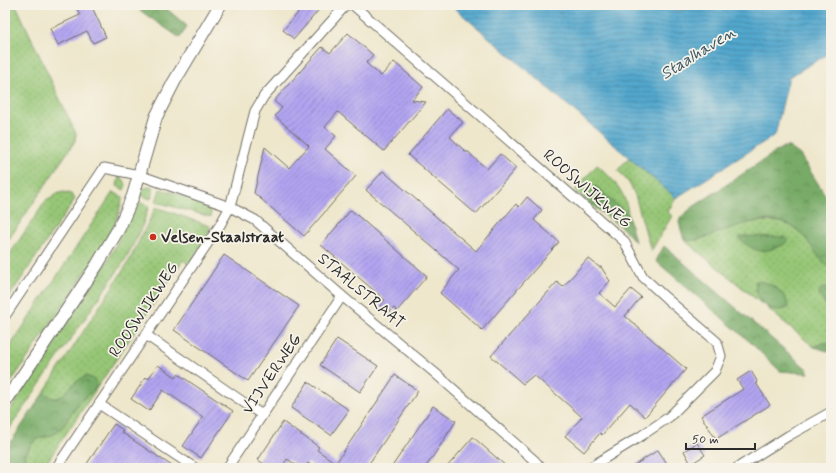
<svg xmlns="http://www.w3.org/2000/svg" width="836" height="473" viewBox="0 0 836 473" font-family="Mynerve,sans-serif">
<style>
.grass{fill:url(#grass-dots);stroke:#607850}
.forest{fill:url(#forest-crowns);stroke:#526b49}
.water{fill:url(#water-rules);stroke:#3e697c}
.building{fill:url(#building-hatch)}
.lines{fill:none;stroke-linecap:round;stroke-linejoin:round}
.street-casing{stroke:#6f6d63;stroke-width:11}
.secondary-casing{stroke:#6f6d63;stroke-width:14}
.street{stroke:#fff;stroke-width:9}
.secondary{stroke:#fff;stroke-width:12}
.poi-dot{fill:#c8321e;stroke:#f7f3e8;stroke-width:1.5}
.labels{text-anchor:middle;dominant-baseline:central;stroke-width:3.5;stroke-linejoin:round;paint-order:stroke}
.street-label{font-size:16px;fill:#2b2b2b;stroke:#f7f3e8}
.poi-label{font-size:16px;font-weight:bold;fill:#2b2b2b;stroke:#f7f3e8;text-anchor:start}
.water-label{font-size:17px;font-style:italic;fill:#395664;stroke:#f7f3e8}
</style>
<defs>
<pattern id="grass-dots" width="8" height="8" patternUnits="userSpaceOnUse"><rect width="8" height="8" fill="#96c676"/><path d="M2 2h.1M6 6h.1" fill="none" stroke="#81aa66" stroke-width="1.8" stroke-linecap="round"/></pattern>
<pattern id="forest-crowns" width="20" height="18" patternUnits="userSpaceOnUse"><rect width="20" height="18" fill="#78ab67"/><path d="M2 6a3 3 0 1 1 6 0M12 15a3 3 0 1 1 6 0" fill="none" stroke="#638b55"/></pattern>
<pattern id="water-rules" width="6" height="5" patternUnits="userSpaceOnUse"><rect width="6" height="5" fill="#52a7ce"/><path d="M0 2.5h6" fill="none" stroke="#4488a7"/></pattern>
<pattern id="building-hatch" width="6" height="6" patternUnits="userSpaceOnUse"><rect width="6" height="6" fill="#b2a4f1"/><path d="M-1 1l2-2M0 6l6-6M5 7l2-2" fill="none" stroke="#9186c3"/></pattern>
</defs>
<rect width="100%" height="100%" fill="#f7f3e8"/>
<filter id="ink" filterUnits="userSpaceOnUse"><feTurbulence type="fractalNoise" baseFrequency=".025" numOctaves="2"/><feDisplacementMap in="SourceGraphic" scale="8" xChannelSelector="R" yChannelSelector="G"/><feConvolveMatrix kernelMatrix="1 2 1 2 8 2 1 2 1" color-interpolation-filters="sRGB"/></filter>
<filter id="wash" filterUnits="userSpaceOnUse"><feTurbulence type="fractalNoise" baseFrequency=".012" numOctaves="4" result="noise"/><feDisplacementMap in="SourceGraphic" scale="16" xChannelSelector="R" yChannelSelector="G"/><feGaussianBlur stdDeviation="0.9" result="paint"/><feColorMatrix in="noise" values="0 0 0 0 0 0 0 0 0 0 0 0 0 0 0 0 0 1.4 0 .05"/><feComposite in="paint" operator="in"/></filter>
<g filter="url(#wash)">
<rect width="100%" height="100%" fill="#eee7cc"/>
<g class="grass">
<polygon points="5,5 16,5 76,134 75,141 5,245"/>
<polygon points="603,5 701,5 683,10"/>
<polygon points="629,157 676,198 668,212 672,216 651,251 635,195 629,183 618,170"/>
<path d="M 597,165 C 613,179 627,193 628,215 L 596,187 L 584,199 L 575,190 Z"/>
<polygon points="119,176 124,180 126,185 124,190 117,186"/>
<polygon points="149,187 154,187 151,199 138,195 142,189"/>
<path d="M 160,189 C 170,192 205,200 210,208 C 211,210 211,214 211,217 L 156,202 Z"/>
<polygon points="64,192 71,194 75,199 5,303 5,261 47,199 51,199 55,194"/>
<polygon points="113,192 123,197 116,222 92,263 5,391 5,375 10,367 5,364 5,354"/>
<polygon points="138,202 149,206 141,230 125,260 5,435 5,418 108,260"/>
<path d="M 156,207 L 210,226 L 208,236 L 189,265 L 183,260 L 43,468 L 19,468 L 33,442 L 74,411 L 79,403 L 76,381 C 66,392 58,407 44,392 L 129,261 Z"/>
<path d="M 762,221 L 780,222 L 790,225 L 802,233 L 831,268 L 831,288 C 825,286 822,287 819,293 L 825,304 L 831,307 L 831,342 L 823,343 L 814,347 L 767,308 L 785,309 L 786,300 L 779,290 L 772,285 L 758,297 L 762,304 L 684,240 L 698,240 L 741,224 Z"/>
</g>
<g class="forest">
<polygon points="132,5 162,5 187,26 180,38"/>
<path d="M 783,147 L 789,147 L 800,155 L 831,204 L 831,268 C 814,258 810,236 791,226 C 762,210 727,232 699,239 C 695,241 689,240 684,240 L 679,222 L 681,217 L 693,207 Z"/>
<polygon points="596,186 628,215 635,242 626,231 584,199"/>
<path d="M 745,236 L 784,237 L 788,240 C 785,245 780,246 775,248 C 756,254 755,250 740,240 L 739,237 Z"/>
<polygon points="664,246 807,369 809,373 805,373 780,371 750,342 656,261"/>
<path d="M 756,281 C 770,281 788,293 788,308 C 773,313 763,308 757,294 C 755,289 755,286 756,281 Z"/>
<path d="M 827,287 L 831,288 L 831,307 C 824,303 821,300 819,293 L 821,289 Z"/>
<polygon points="831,342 831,352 814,347 823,343"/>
<path d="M 86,376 L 94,379 L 97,385 C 92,393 86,396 79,403 C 70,412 67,426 54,434 C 46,439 40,436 34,441 C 27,447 25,460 19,468 L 5,468 L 5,451 L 44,392 C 58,407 64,392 75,383 C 78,380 82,378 86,376 Z"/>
</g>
<polygon class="water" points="451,5 603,5 683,10 701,5 831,5 831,52 789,77 775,135 676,198"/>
<g id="blocks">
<g class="building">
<polygon points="75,5 91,5 106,37 93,43 87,31 58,45 50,29 80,15"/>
<polygon points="305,5 323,5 294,39 283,30"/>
<polygon points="348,33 373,55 366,63 381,76 394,62 423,87 412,100 426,102 384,151 338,112 325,127 336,136 325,149 356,176 304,236 254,193 265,147 289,168 309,146 275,116 282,108 274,101 322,47 330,53"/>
<polygon points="447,109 463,122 450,137 466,152 469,152 471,155 487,169 500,154 516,168 476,214 408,155"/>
<polygon points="383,171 476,251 516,204 519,207 527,197 542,210 534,220 559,242 482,330 440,293 459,270 366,190"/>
<polygon points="351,210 427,276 397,311 394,308 389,313 380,306 385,300 321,245"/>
<polygon points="224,255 299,306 248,381 174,330"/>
<polygon points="588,258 599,267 601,267 610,281 599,293 615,307 631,289 641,297 625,316 686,369 645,417 630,403 602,435 600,433 584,452 565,436 582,417 534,375 523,384 491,356 557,282 563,287"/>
<polygon points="337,339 378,366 360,392 320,365"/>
<polygon points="158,365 176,377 178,374 233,411 201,458 183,446 203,417 163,390 149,411 131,399 146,377 148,379"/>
<polygon points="751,371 757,381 756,383 770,405 716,439 701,416 743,389 737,380"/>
<polygon points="395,375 418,391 366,468 315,468 308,463 304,468 301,468 287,459 281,468 270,468 258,460 283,422 319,447 317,450 336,463"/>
<polygon points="308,382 349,410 331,435 291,408"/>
<polygon points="433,406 456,421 440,446 425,468 391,468"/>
<polygon points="114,424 123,430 121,432 175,468 84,468"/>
<polygon points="473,437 508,468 446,468"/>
<polygon points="697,443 705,455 691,464 684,451"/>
<polygon points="658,450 668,465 663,468 630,468"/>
</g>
</g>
</g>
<g filter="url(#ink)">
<use href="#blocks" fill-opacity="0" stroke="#6f6d63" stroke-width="1"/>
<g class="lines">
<defs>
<g id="street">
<polyline points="353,5 624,241 643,277 666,298 717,342 721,356 715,371 669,417 641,436 589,468"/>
<polyline points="5,316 104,168 139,175 230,207 255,220 342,296 435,373 535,461 541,468"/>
<polyline points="146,335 262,415"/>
<polyline points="99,404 195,468"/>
<polyline points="56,468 220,225 230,207 255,111 264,96 346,5"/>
<polyline points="227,468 342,296"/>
<polyline points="737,468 788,436 831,412"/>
</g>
<polyline id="secondary" points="5,402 97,265 119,228 133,196 156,117 174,82 220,5"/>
</defs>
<use href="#street" class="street-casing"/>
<use href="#secondary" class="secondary-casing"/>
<use href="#street" class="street"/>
<use href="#secondary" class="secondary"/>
</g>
</g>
<circle class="poi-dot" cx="153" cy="237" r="4"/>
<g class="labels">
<g class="street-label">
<text transform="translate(587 189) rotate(41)">ROOSWIJKWEG</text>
<text transform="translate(361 291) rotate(40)">STAALSTRAAT</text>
<text transform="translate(144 310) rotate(-56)">ROOSWIJKWEG</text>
<text transform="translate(272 374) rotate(-56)">VIJVERWEG</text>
</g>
<g class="poi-label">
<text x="161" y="237">Velsen-Staalstraat</text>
</g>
<g class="water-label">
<text transform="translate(698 53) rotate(-32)">Staalhaven</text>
</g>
</g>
<rect width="836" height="473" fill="none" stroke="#f7f3e8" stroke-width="20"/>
<path d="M686 443v6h69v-6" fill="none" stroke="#2b2b2b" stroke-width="2"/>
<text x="692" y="443" font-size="12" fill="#2b2b2b" stroke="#f7f3e8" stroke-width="3" paint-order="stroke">50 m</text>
</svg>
